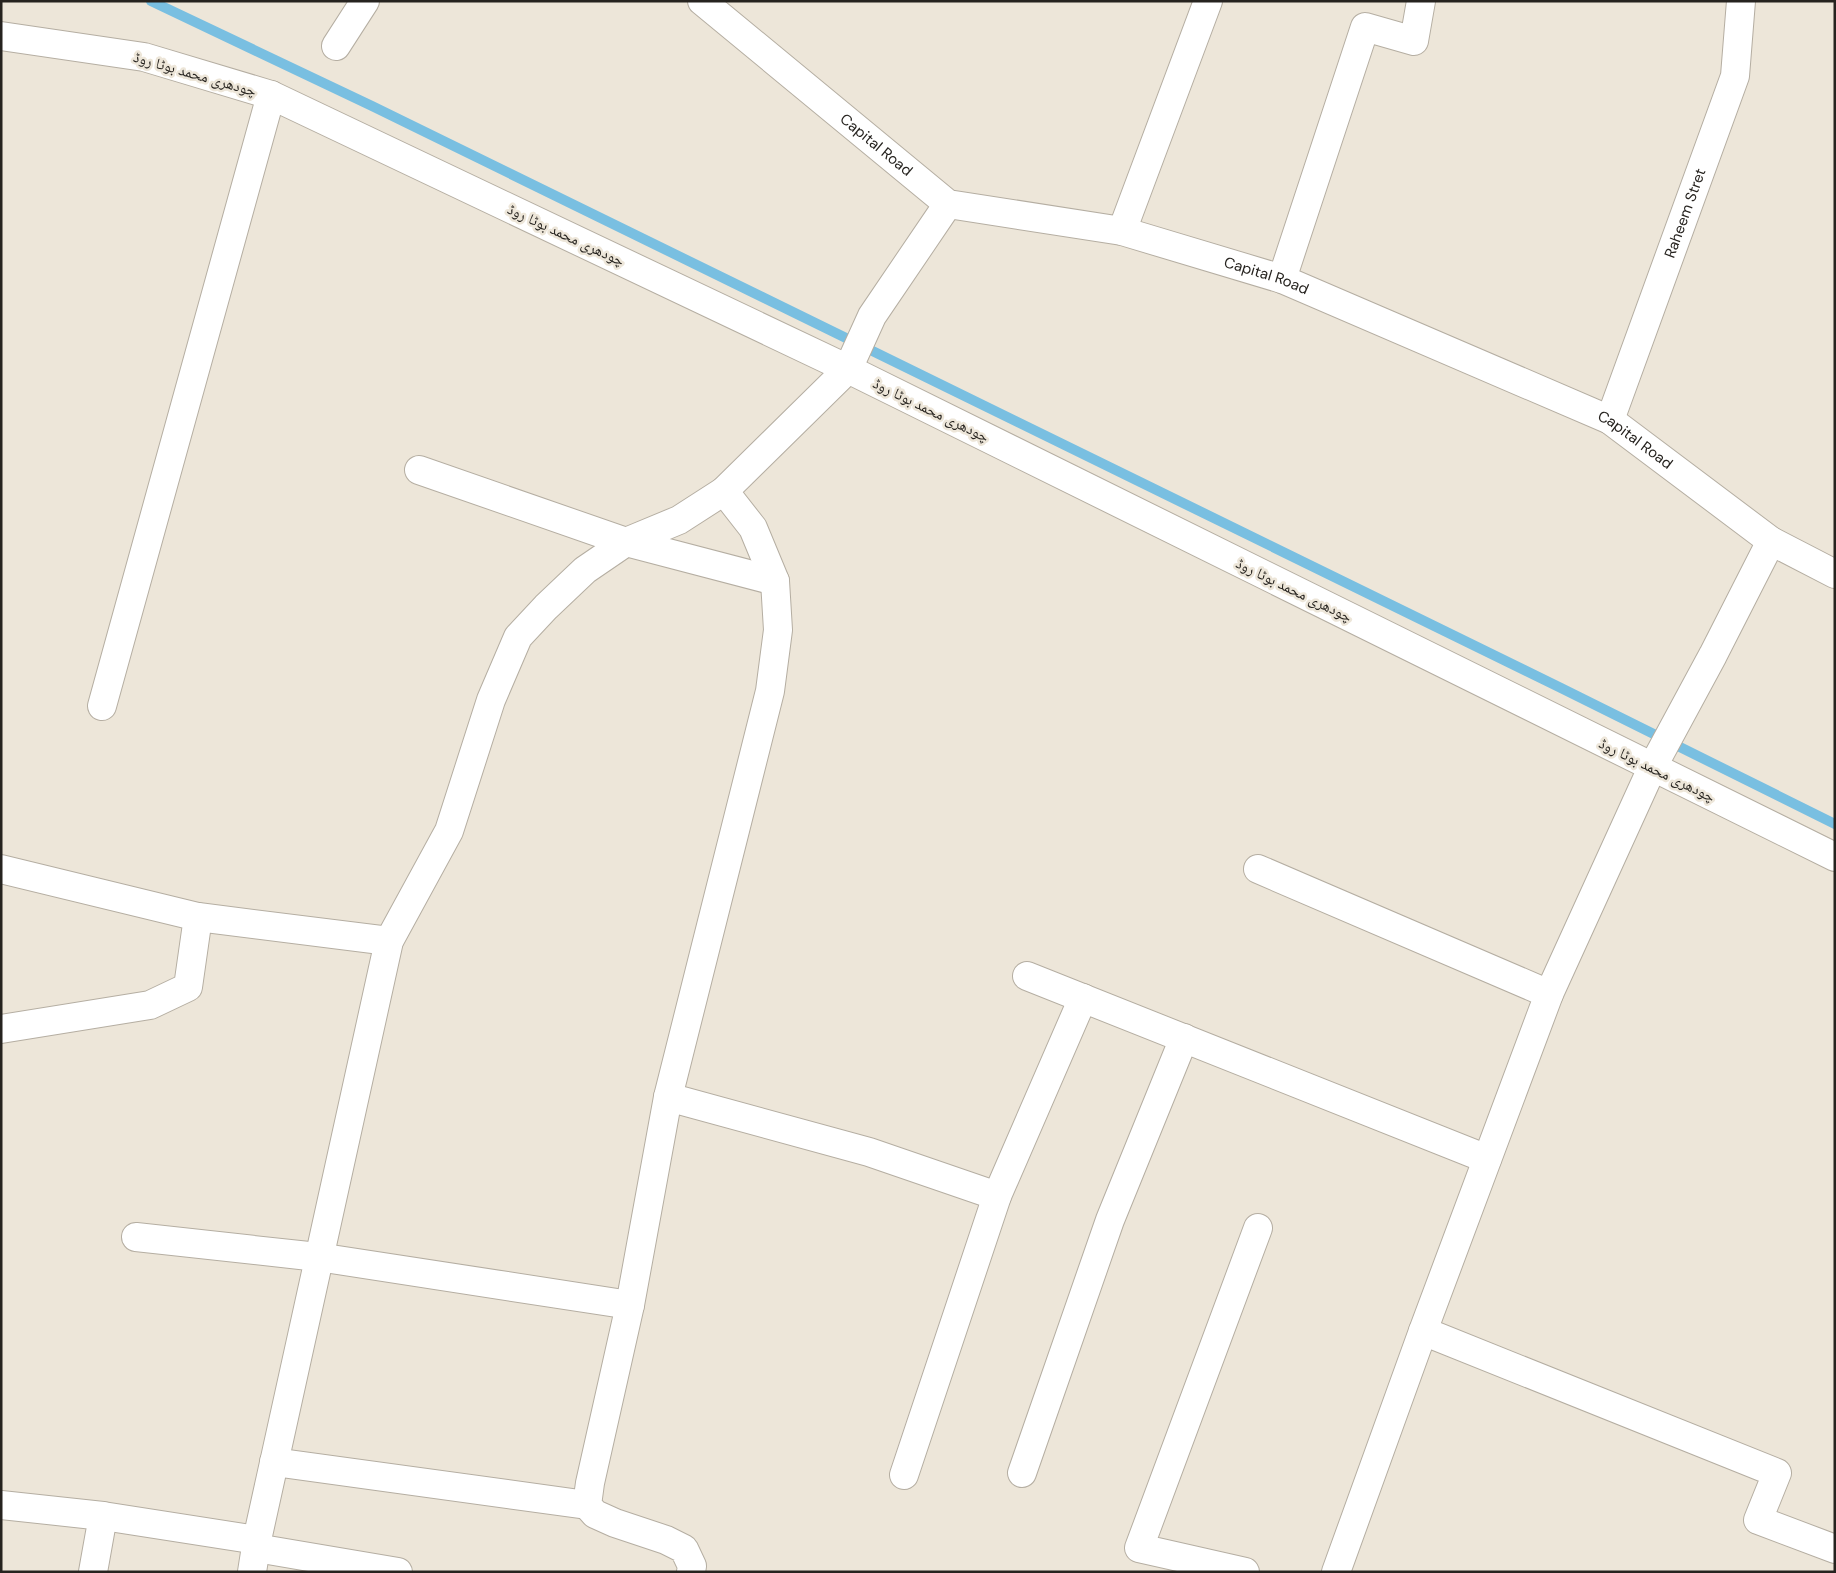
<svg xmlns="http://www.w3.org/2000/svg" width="1836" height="1573" viewBox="0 0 1836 1573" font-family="'DM Sans','Noto Naskh Arabic',sans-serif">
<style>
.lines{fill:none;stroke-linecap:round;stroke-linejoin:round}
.stream{stroke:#79bfe1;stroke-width:10}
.minor-casing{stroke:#b5aea2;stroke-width:30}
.minor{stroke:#fff;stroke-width:28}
.labels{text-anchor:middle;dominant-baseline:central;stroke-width:5;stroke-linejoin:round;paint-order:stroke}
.street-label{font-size:15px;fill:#26231f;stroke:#ede6d9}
</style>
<rect width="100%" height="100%" fill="#ede6d9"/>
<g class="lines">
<polyline class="stream" points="151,1 372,106 1561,688 1835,824"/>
<defs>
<g id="minor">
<path id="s1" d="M 702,1 L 948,204 L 1122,231 L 1282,279 L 1610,420 L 1771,541 L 1835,574"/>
<polyline points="1,36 144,57 271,95 848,369 1835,857"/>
<polyline points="336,46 365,1"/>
<polyline points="1122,231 1208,1"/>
<polyline points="1282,279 1365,27 1414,41 1421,1"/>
<path id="s2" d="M 1610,420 L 1735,76 L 1741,1"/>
<polyline points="419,470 626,542 775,581"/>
<polyline points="102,706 271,95"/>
<polyline points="1,869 198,917 389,941"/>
<polyline points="1258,869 1549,994"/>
<polyline points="1027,976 1487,1159"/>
<polyline points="1,1029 150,1005 188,987 198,917"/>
<polyline points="668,1097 869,1152 997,1196"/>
<polyline points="136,1237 318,1257 630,1305"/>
<polyline points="1423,1331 1777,1473 1758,1520 1835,1549"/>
<polyline points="274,1462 587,1505"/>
<polyline points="1022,1473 1110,1220 1184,1038"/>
<polyline points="904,1475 997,1196 1083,998"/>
<polyline points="1,1505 103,1516 257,1540"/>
<polyline points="256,1548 398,1572"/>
<polyline points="93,1572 103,1516"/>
<polyline points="252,1572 257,1540 389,941 449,831 491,700 518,637 546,607 585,570 626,542 679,520 724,491"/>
<polyline points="691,1572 692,1566 684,1549 666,1540 615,1523 595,1514 587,1505 590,1483 630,1305 668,1097 770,691 778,630 775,581 753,528 724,491 848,369 872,316 948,204"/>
<polyline points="1245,1572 1139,1548 1258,1228"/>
<polyline points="1336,1572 1423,1331 1549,994 1652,768 1713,655 1771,541"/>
</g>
</defs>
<use href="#minor" class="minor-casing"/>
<use href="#minor" class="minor"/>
</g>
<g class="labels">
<g class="street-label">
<text transform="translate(195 74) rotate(16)">چودھری محمد بوٹا روڈ</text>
<text stroke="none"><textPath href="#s1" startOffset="226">Capital Road</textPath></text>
<text stroke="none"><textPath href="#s2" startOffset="220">Raheem Stret</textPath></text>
<text transform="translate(566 235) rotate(25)">چودھری محمد بوٹا روڈ</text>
<text stroke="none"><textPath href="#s1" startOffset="646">Capital Road</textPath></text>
<text transform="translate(931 410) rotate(26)">چودھری محمد بوٹا روڈ</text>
<text stroke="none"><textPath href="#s1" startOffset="1051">Capital Road</textPath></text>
<text transform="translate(1294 590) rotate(26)">چودھری محمد بوٹا روڈ</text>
<text transform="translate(1657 770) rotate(26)">چودھری محمد بوٹا روڈ</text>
</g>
</g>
<rect width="1836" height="1573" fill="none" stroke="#26231f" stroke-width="5"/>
</svg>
